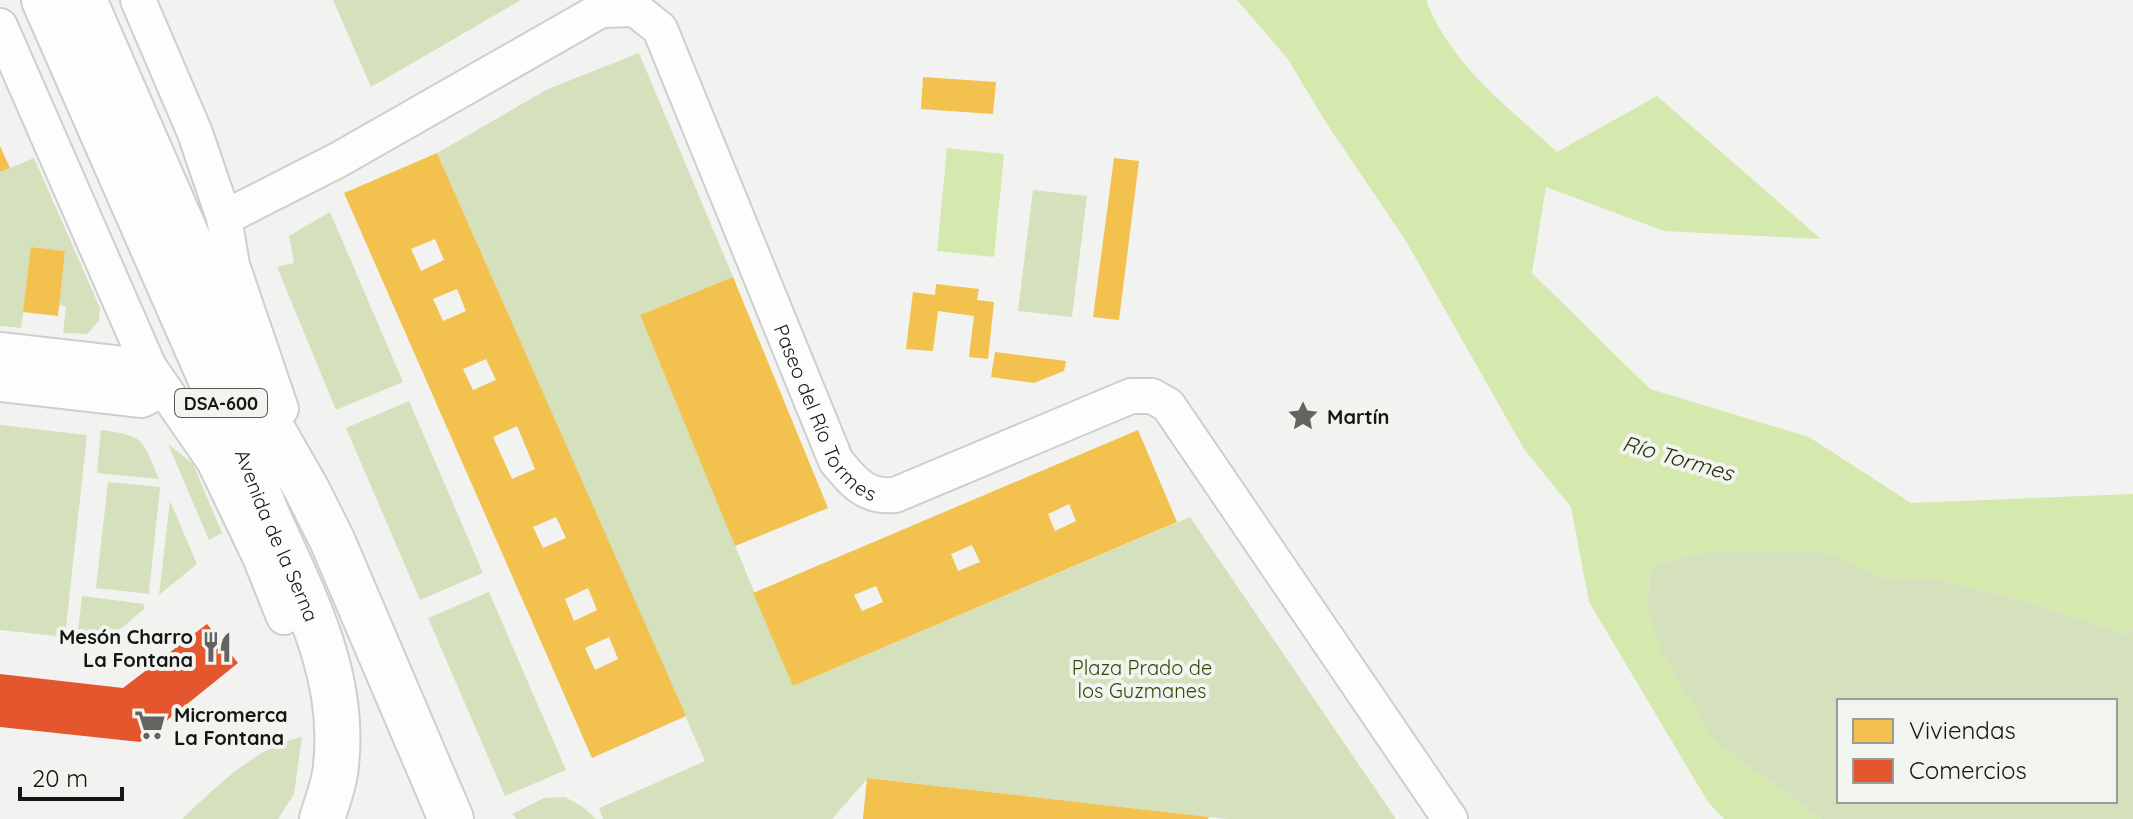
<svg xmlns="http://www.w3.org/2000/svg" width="2133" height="819" viewBox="0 0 2133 819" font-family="Quicksand,sans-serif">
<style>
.green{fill:#d5e1bd;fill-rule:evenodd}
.water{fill:#d5e8ad}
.homes{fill:#f2c14e;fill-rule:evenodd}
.shops{fill:#e4572e}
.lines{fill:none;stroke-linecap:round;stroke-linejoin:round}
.street-casing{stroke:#cecfcd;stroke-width:38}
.primary-casing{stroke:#cecfcd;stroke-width:48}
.street{stroke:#fdfdfd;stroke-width:34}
.primary{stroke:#fdfdfd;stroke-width:44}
.labels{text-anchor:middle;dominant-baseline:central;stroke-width:8;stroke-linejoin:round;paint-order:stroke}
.shield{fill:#f2f4ef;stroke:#585956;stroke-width:2}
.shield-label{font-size:18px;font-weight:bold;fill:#161715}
.street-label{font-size:20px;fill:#161715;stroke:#f2f4ef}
.poi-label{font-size:20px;font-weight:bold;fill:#161715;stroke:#f2f4ef;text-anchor:start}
.park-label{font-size:20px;fill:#364506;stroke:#f2f4ef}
.water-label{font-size:22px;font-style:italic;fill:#262f0d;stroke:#f2f4ef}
</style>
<rect width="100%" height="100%" fill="#f2f3f0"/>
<g class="green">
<polygon points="333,0 521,0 371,87"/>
<polygon points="639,53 733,277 640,315 793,686 1190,517 1396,819 1226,819 868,778 832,819 603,819 599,808 705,761 437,153 548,89"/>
<polygon points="34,158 100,308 99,321 87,334 63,333 66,307 59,305 65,251 32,247 21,328 0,326 0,172"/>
<polygon points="1033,190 1087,196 1072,317 1018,311"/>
<polygon points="330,212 403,382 336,410 277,267 294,263 289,236"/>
<polygon points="409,401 483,573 420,600 346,428"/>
<polygon points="0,425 87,435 65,637 0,630"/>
<path d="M 101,430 C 146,436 142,439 159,479 L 97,473 Z"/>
<polygon points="168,444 193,464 222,533 209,540"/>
<polygon points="108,482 160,487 149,594 96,588"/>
<polygon points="170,501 197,564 159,595"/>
<path d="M 1708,551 L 1822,551 L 1883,577 L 1943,580 L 2023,601 L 2127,634 L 2133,627 L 2133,819 L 1821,819 L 1714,741 L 1661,652 L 1646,606 L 1652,565 ZM 1839,701 L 2115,701 L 2115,801 L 1839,801 Z"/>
<polygon points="489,592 566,770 505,796 428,618"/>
<polygon points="82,596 144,604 144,609 104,643 77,639"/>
<path d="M 302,737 L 294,794 L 278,819 L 182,819 C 216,787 255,747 302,737 Z"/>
<polygon points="565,797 583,807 596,819 517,819 512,814 544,798"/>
</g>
<g class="water">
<path d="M 1237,0 L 1426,0 C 1450,64 1508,107 1557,152 L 1657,96 L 1821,239 L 1664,231 L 1546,187 L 1532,273 L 1650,389 L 1809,437 L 1911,503 L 2133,494 L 2133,627 L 2127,634 L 2023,601 L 1943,580 L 1883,577 L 1821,551 L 1708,551 L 1652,565 L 1646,606 L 1661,651 L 1714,741 L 1821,819 L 1724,819 L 1708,802 L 1589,602 L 1571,507 L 1524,449 L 1406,241 L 1327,124 L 1287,58 Z"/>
<polygon points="947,148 1004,154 994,257 937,251"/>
</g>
<g class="homes">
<polygon points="923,77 996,82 993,114 921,109"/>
<polygon points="0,146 10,168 0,172"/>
<path d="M 437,153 L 686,716 L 592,758 L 344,193 ZM 435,239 L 444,260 L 421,271 L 411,249 ZM 457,289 L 466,311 L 443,321 L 433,299 ZM 486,359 L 496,380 L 473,390 L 463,369 ZM 517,426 L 535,469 L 512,479 L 493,437 ZM 556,517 L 566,538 L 543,548 L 533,527 ZM 588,588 L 597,610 L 574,621 L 565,599 ZM 609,637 L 618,659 L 595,670 L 585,648 Z"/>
<polygon points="1114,158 1139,161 1119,320 1093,317"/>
<polygon points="31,247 65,251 58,316 23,312"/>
<polygon points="733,277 828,508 735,546 640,315"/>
<polygon points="936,284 979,289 977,300 994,302 988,359 969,357 974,316 938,311 933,351 906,349 913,292 935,295"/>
<polygon points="995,352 1066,361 1064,371 1034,383 991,377"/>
<path d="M 1138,430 L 1177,522 L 793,686 L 753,593 ZM 1069,504 L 1076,521 L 1055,531 L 1048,514 ZM 972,545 L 980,562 L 958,571 L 951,554 ZM 876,586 L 883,602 L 862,611 L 854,595 Z"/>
<polygon points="867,778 1209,817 1208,819 863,819"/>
</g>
<polygon class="shops" points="207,624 238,663 140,742 0,727 0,674 123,688"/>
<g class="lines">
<defs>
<g id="street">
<polyline points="138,0 195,133 224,218 232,265 281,409"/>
<polyline points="0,26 149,367 214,461 260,557 284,617"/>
<path id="s1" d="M 224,218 L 338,160 L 601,10 L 635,9 L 660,29 L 836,461 C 853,482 866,498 895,495 L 1131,396 L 1152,396 L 1168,405 L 1450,819"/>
<polyline points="0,350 149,367"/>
<polyline points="0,384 142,400 163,389"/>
</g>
<g id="primary">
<path id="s2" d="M 44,0 L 244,455 C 252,476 260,498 269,519 C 304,598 346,675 336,765 C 335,783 327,802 322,819"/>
<polyline points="84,0 268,422 307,490 332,540 451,819"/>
</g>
</defs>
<use href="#street" class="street-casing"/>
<use href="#primary" class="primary-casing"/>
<use href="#street" class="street"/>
<use href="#primary" class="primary"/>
</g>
<defs>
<symbol id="sight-bare" viewBox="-9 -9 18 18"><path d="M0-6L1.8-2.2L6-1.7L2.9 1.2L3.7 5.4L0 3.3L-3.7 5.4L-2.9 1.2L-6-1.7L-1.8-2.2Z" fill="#636462" stroke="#f2f4ef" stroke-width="2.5" paint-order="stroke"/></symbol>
<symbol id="restaurant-bare" viewBox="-9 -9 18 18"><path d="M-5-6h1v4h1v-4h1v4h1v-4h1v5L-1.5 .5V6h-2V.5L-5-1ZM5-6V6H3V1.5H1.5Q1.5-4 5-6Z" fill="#636462" stroke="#f2f4ef" stroke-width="2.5" paint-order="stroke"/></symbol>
<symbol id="supermarket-bare" viewBox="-9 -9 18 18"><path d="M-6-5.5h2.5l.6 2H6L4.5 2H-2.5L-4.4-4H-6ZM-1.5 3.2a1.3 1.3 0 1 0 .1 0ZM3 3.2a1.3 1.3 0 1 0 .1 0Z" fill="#636462" stroke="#f2f4ef" stroke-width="2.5" paint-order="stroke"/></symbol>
</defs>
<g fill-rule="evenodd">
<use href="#sight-bare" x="1281" y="394" width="44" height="44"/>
<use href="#restaurant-bare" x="195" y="625" width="44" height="44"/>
<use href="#supermarket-bare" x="128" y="703" width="44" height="44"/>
</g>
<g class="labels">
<rect class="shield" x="175" y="389" width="92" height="28" rx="6"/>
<g class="shield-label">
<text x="221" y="403">DSA-600</text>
</g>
<g class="street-label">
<text stroke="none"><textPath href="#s1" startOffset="916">Paseo del Río Tormes</textPath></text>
<text stroke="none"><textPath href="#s2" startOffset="584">Avenida de la Serna</textPath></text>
</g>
<g class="poi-label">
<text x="1327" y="416">Martín</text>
<text x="193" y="636" text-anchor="end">Mesón Charro<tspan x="193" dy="23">La Fontana</tspan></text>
<text x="174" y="714">Micromerca<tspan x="174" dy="23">La Fontana</tspan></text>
</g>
<g class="park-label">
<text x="1142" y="667">Plaza Prado de<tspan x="1142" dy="23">los Guzmanes</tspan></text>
</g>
<g class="water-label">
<text transform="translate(1678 458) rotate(16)">Río Tormes</text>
</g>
</g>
<rect x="1837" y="699" width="280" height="104" fill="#f2f4ef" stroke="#9a9c98" stroke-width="2"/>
<rect x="1853" y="719" width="40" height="24" fill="#f2c14e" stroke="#9a9c98" stroke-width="2"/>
<text x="1909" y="739" font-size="24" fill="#161715">Viviendas</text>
<rect x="1853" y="759" width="40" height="24" fill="#e4572e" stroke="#9a9c98" stroke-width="2"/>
<text x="1909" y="779" font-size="24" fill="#161715">Comercios</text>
<path d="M20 787v12h102v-12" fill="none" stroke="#161715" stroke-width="4"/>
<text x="32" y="787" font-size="24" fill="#161715" stroke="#f2f4ef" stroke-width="6" paint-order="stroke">20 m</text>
</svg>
